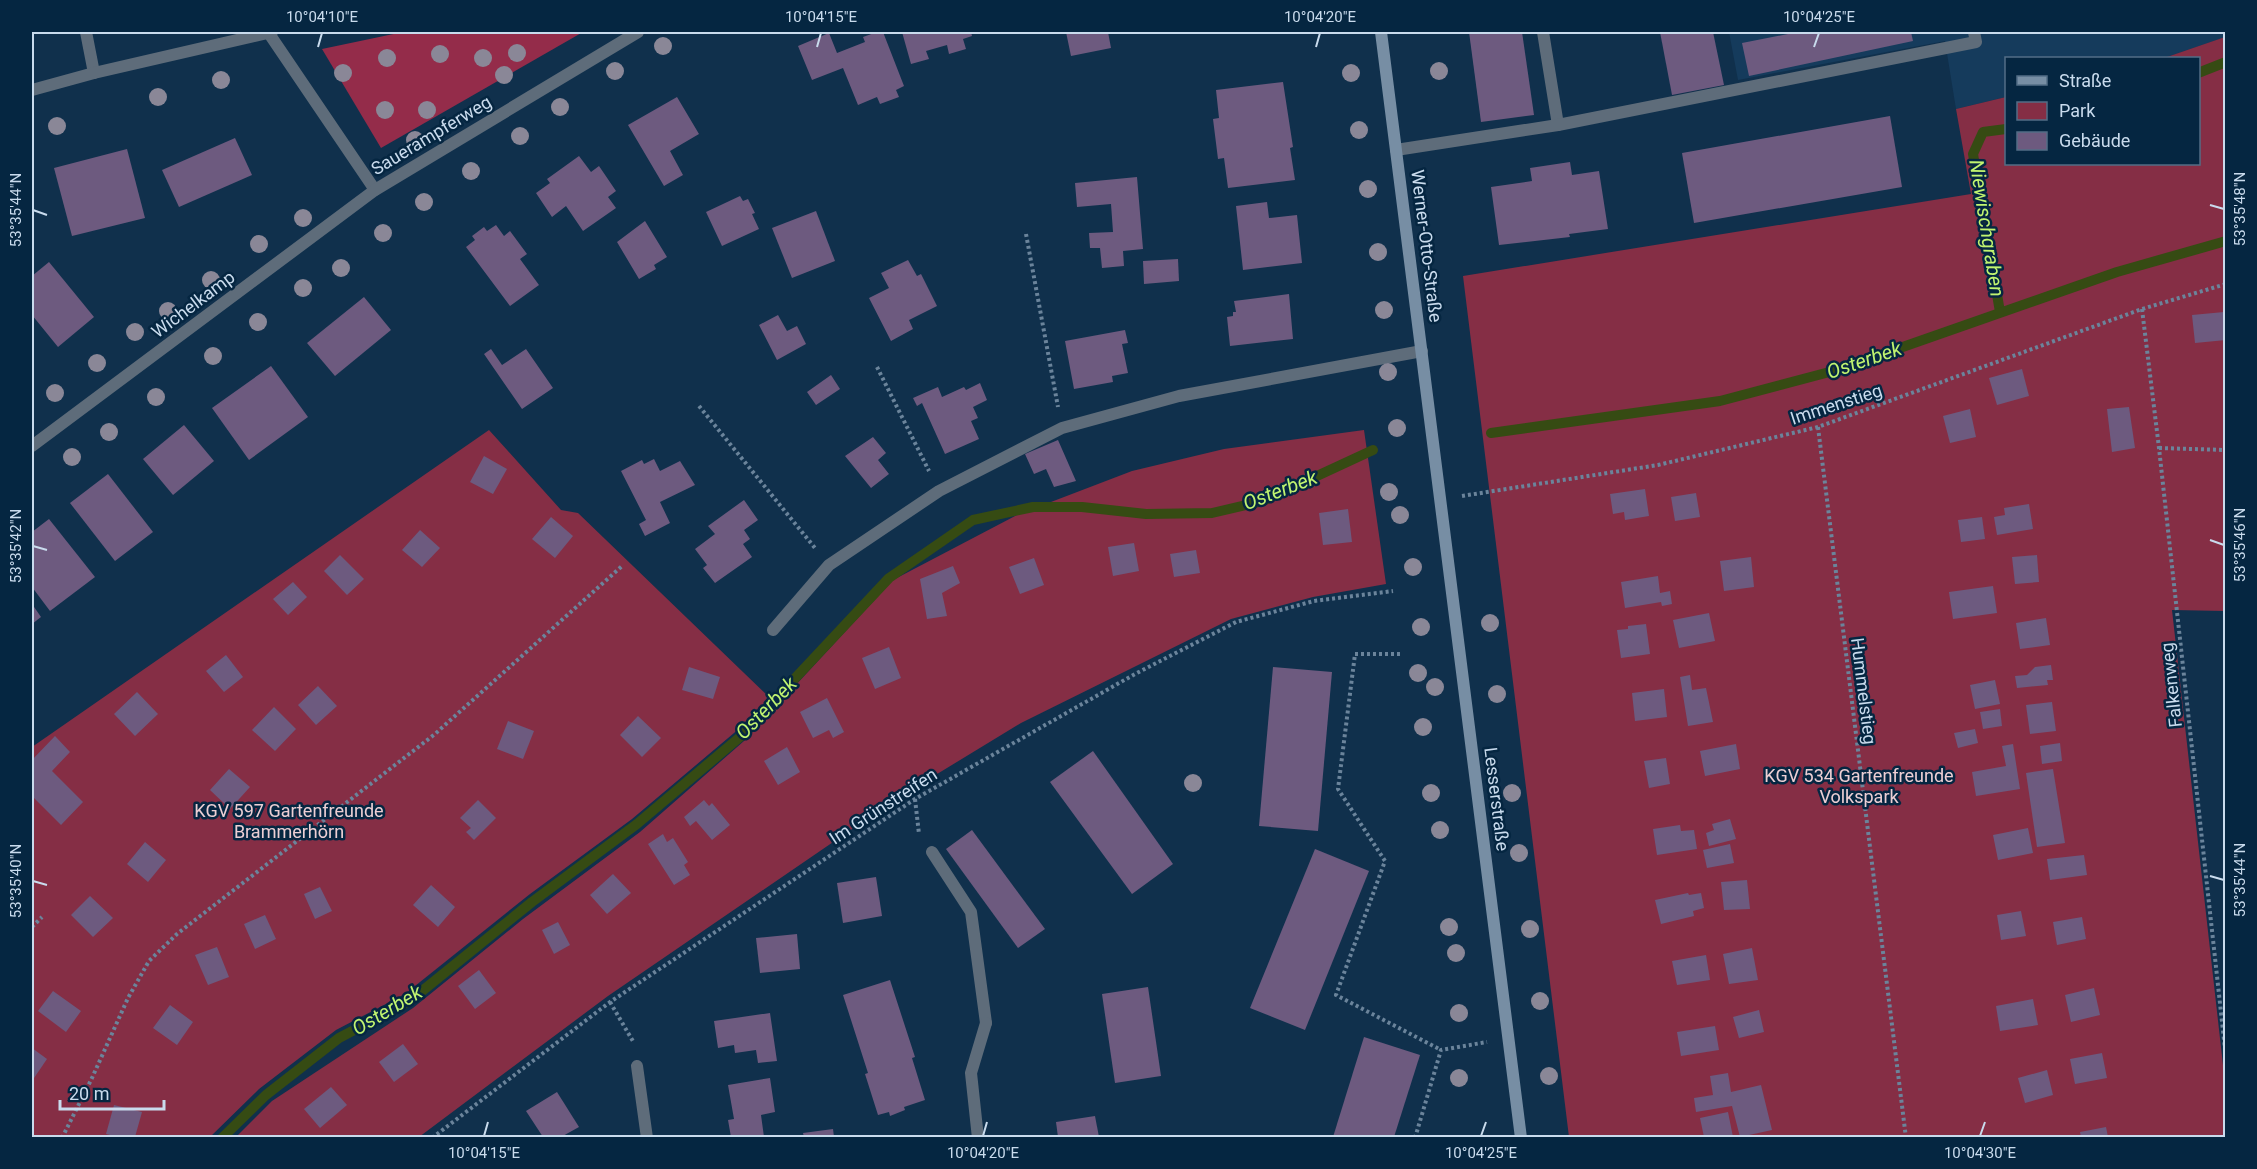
<svg xmlns="http://www.w3.org/2000/svg" width="2257" height="1169" viewBox="0 0 2257 1169" font-family="Roboto,sans-serif">
<style>
.built{fill:#153b5c}
.green{fill:#852e45}
.forest{fill:#942c4a}
.lines{fill:none;stroke-linecap:round;stroke-linejoin:round}
.stream{stroke:#364b13;stroke-width:10}
.building{fill:#6d5a7f}
.path{stroke:#6b849b;stroke-width:4;stroke-dasharray:3 3;stroke-linecap:butt}
.service{stroke:#5e6c7a;stroke-width:12}
.minor{stroke:#5e6c7a;stroke-width:12}
.secondary{stroke:#778ea4;stroke-width:12}
.tree{fill:#8a8797}
.ticks{fill:none;stroke:#c9dbed;stroke-width:2}
.labels{text-anchor:middle;dominant-baseline:central;stroke-width:5;stroke-linejoin:round;paint-order:stroke}
.street-label{font-size:18px;fill:#c9dbed;stroke:#052641}
.park-label{font-size:18px;fill:#edcfd4;stroke:#052641}
.water-label{font-size:20px;font-style:italic;fill:#c1f470;stroke:#052641}
.neatline{fill:none;stroke:#c9dbed;stroke-width:2}
.ticks-label{font-size:15px;text-anchor:middle;fill:#c9dbed}
</style>
<rect width="100%" height="100%" fill="#10304c"/>
<polygon class="built" points="1729,32 2225,32 2226,37 2164,58 2006,58 2006,97 1956,109 1945,41 1738,80"/>
<g class="green">
<polygon points="2225,37 2225,611 2172,610 2225,1083 2225,1137 1569,1137 1463,276 1971,194 1956,109 2006,97 2006,164 2198,164 2198,58 2164,58"/>
<polygon points="489,430 561,510 578,513 770,698 734,733 632,819 530,894 405,994 336,1030 259,1089 210,1137 32,1137 32,747"/>
<polygon points="1364,430 1386,584 1313,597 1231,619 1021,723 896,799 608,996 419,1137 235,1138 272,1101 413,1008 523,919 640,832 744,741 893,580 1017,515 1132,471 1224,449"/>
</g>
<polygon class="forest" points="403,32 583,32 381,148 322,49"/>
<g class="lines">
<g class="stream">
<polyline points="2198,73 2226,62"/>
<polyline points="2000,312 1973,154 1983,132 2006,129"/>
<polyline points="1491,433 1720,401 1837,370 2117,272 2226,241"/>
<polyline points="222,1138 266,1095 339,1038 411,1000 532,902 637,824 740,737 889,578 973,520 1033,507 1082,507 1146,514 1212,513 1263,501 1373,450"/>
</g>
</g>
<g class="building">
<polygon points="877,32 883,32 904,86 896,90 899,97 880,104 877,97 858,105 843,68 812,80 798,46 829,33 837,53 865,42 863,37"/>
<polygon points="902,32 971,32 972,36 963,39 966,49 949,54 947,45 926,51 929,59 911,64"/>
<polygon points="1066,32 1108,32 1111,48 1071,56"/>
<polygon points="1469,32 1522,32 1534,115 1481,122"/>
<polygon points="1660,32 1713,32 1724,85 1672,95"/>
<polygon points="1798,32 1911,32 1913,41 1749,76 1742,43"/>
<polygon points="1283,82 1293,147 1290,148 1295,180 1228,188 1224,158 1218,159 1213,119 1219,118 1216,90"/>
<polygon points="677,97 699,134 670,151 683,175 664,186 628,125"/>
<polygon points="1890,116 1902,187 1694,223 1682,153"/>
<polygon points="235,138 252,175 179,207 162,170"/>
<polygon points="127,149 145,218 72,236 54,168"/>
<polygon points="579,156 591,172 599,166 616,191 608,197 616,208 583,231 566,206 552,217 536,193 550,183 547,179"/>
<polygon points="1570,162 1572,175 1599,171 1608,229 1569,234 1570,237 1499,245 1491,187 1532,181 1530,168"/>
<polygon points="1137,177 1143,249 1123,251 1124,266 1102,268 1100,248 1090,248 1089,233 1113,232 1111,204 1077,207 1075,183"/>
<polygon points="740,196 743,201 748,199 755,213 752,214 759,229 722,246 706,212"/>
<polygon points="1267,202 1269,218 1297,215 1302,263 1243,270 1236,206"/>
<polygon points="816,211 835,261 792,278 772,228"/>
<polygon points="645,221 667,257 654,265 656,269 639,279 617,242"/>
<polygon points="496,225 504,236 510,231 527,254 520,259 539,285 510,306 466,247 475,240 472,236 484,227 487,231"/>
<polygon points="1178,259 1179,281 1144,284 1143,261"/>
<polygon points="908,260 917,276 921,274 937,306 909,320 913,329 891,341 869,298 889,288 881,273"/>
<polygon points="49,262 94,317 58,347 32,315 32,276"/>
<polygon points="1289,294 1293,339 1230,346 1227,317 1233,316 1233,312 1236,312 1234,301"/>
<polygon points="364,297 391,330 335,376 307,343"/>
<polygon points="2224,312 2226,340 2195,343 2192,315"/>
<polygon points="778,315 787,331 797,326 806,344 777,360 759,325"/>
<polygon points="1125,330 1128,343 1122,344 1128,373 1112,376 1113,382 1074,389 1065,341"/>
<polygon points="491,349 502,365 526,349 553,388 522,409 484,354"/>
<polygon points="271,366 308,417 249,460 212,408"/>
<polygon points="2022,369 2029,396 1997,405 1989,378"/>
<polygon points="831,375 840,389 816,405 807,392"/>
<polygon points="980,383 987,400 973,407 978,418 971,421 979,439 945,454 922,403 917,406 913,398 938,387 942,397 964,387 966,390"/>
<polygon points="2129,407 2135,448 2112,452 2107,409"/>
<polygon points="1970,409 1976,437 1950,443 1943,416"/>
<polygon points="184,425 214,461 173,495 143,459"/>
<polygon points="873,437 886,453 878,460 889,474 871,488 845,456"/>
<polygon points="1058,440 1076,481 1054,487 1046,469 1034,474 1025,454"/>
<polygon points="484,456 507,469 493,494 470,482"/>
<polygon points="654,459 660,471 680,461 695,485 660,502 670,523 645,536 639,524 646,520 621,471 642,460 644,464"/>
<polygon points="108,474 153,532 115,561 70,503"/>
<polygon points="1645,489 1649,516 1625,520 1624,512 1613,514 1610,494"/>
<polygon points="1696,493 1700,517 1675,521 1671,497"/>
<polygon points="744,500 758,520 744,530 750,539 743,544 752,557 715,583 703,568 707,565 695,549 715,534 708,526"/>
<polygon points="2029,504 2033,529 1997,535 1994,517 2005,515 2004,508"/>
<polygon points="1348,509 1352,542 1323,545 1319,513"/>
<polygon points="551,517 573,536 555,558 532,539"/>
<polygon points="1982,517 1985,539 1961,542 1958,520"/>
<polygon points="49,519 95,577 50,611 32,587 32,532"/>
<polygon points="420,530 440,548 422,567 402,550"/>
<polygon points="1134,543 1139,571 1113,576 1108,547"/>
<polygon points="1196,550 1200,573 1174,577 1170,554"/>
<polygon points="340,555 364,579 347,595 324,571"/>
<polygon points="2037,555 2039,582 2015,584 2012,557"/>
<polygon points="1751,557 1754,587 1724,591 1720,561"/>
<polygon points="1034,558 1044,585 1020,594 1009,567"/>
<polygon points="953,566 960,583 942,593 947,616 927,619 920,579"/>
<polygon points="1658,576 1660,593 1670,591 1672,604 1662,606 1661,602 1625,608 1621,582"/>
<polygon points="293,582 307,597 288,615 273,599"/>
<polygon points="1993,586 1997,613 1953,619 1949,592"/>
<polygon points="32,604 41,617 32,624"/>
<polygon points="1709,613 1715,641 1679,648 1673,620"/>
<polygon points="2046,618 2050,645 2020,649 2016,623"/>
<polygon points="1646,624 1650,654 1621,658 1617,630 1628,629 1628,626"/>
<polygon points="889,647 901,678 875,689 862,658"/>
<polygon points="226,655 243,677 224,692 206,671"/>
<polygon points="2051,665 2053,680 2047,680 2048,685 2017,688 2015,676 2027,675 2035,667"/>
<polygon points="689,667 720,677 713,699 682,690"/>
<polygon points="1273,667 1332,672 1318,831 1259,826"/>
<polygon points="1690,675 1692,690 1706,688 1713,722 1688,726 1680,677"/>
<polygon points="1995,680 2000,704 1975,709 1970,685"/>
<polygon points="318,686 337,706 316,725 298,705"/>
<polygon points="1664,689 1667,717 1635,721 1632,693"/>
<polygon points="137,692 158,714 135,736 114,714"/>
<polygon points="827,698 844,732 833,738 829,730 813,738 800,712"/>
<polygon points="2052,702 2056,731 2030,734 2026,705"/>
<polygon points="274,707 296,729 275,751 252,730"/>
<polygon points="2000,709 2002,726 1983,729 1980,712"/>
<polygon points="638,716 661,738 642,757 620,735"/>
<polygon points="508,721 534,731 523,759 497,749"/>
<polygon points="1975,729 1978,743 1958,748 1954,733"/>
<polygon points="55,736 70,752 52,771 83,802 61,825 32,796 32,760"/>
<polygon points="2060,743 2062,761 2042,764 2040,746"/>
<polygon points="1736,744 1740,769 1705,776 1700,751"/>
<polygon points="2013,744 2020,789 1976,796 1972,772 2006,766 2002,746"/>
<polygon points="787,747 800,772 778,785 764,761"/>
<polygon points="1093,751 1173,864 1132,894 1050,782"/>
<polygon points="1666,758 1670,784 1649,788 1644,761"/>
<polygon points="229,769 250,787 230,809 210,790"/>
<polygon points="2053,769 2065,843 2037,847 2026,773"/>
<polygon points="478,800 496,818 474,840 466,832 471,828 460,818"/>
<polygon points="704,800 709,806 712,803 730,825 712,840 696,821 690,826 684,817"/>
<polygon points="1730,819 1736,839 1709,846 1706,833 1714,830 1712,824"/>
<polygon points="1680,825 1681,831 1694,830 1697,849 1657,855 1653,829"/>
<polygon points="2028,828 2033,853 1998,860 1993,835"/>
<polygon points="972,830 1045,929 1018,948 946,849"/>
<polygon points="663,834 667,842 673,838 688,862 684,865 690,875 674,885 648,844"/>
<polygon points="145,842 166,860 148,882 127,864"/>
<polygon points="1730,844 1734,863 1707,868 1703,850"/>
<polygon points="1315,849 1369,871 1305,1030 1250,1008"/>
<polygon points="2084,855 2087,875 2050,880 2047,859"/>
<polygon points="613,874 631,893 607,914 590,895"/>
<polygon points="876,877 882,916 843,923 837,883"/>
<polygon points="1747,880 1750,909 1724,910 1721,882"/>
<polygon points="431,885 455,907 438,927 413,905"/>
<polygon points="320,887 332,911 315,919 304,894"/>
<polygon points="1688,893 1689,895 1701,893 1704,908 1693,911 1694,916 1661,924 1655,900"/>
<polygon points="90,896 113,918 93,937 71,915"/>
<polygon points="2021,911 2026,936 2001,940 1997,915"/>
<polygon points="265,915 276,939 255,949 244,924"/>
<polygon points="2082,917 2086,939 2057,945 2053,922"/>
<polygon points="558,922 570,945 554,954 542,930"/>
<polygon points="797,934 800,969 760,973 756,938"/>
<polygon points="217,947 229,977 208,985 195,955"/>
<polygon points="1752,948 1758,980 1729,984 1723,954"/>
<polygon points="1706,955 1710,980 1677,985 1672,961"/>
<polygon points="479,970 496,993 475,1009 458,986"/>
<polygon points="890,980 915,1057 912,1058 925,1100 904,1107 905,1110 890,1116 889,1112 878,1115 865,1074 868,1073 843,995"/>
<polygon points="1148,987 1161,1076 1115,1083 1102,994"/>
<polygon points="2094,988 2100,1015 2071,1022 2065,995"/>
<polygon points="53,991 81,1011 66,1032 38,1011"/>
<polygon points="2033,999 2038,1025 2000,1031 1996,1006"/>
<polygon points="170,1005 193,1022 177,1045 153,1028"/>
<polygon points="1759,1010 1764,1032 1739,1038 1733,1017"/>
<polygon points="770,1013 777,1061 758,1063 756,1050 735,1053 734,1045 718,1048 714,1021"/>
<polygon points="1715,1026 1719,1050 1681,1056 1677,1032"/>
<polygon points="1364,1037 1420,1055 1394,1137 1333,1137"/>
<polygon points="403,1044 418,1064 394,1082 379,1062"/>
<polygon points="32,1048 47,1059 32,1081"/>
<polygon points="2102,1053 2107,1078 2075,1084 2070,1059"/>
<polygon points="2047,1070 2053,1095 2025,1103 2018,1078"/>
<polygon points="1728,1073 1731,1092 1761,1085 1772,1130 1740,1137 1732,1106 1696,1112 1694,1098 1713,1095 1710,1076"/>
<polygon points="770,1078 775,1112 761,1115 764,1137 731,1137 728,1120 734,1119 728,1085"/>
<polygon points="331,1087 347,1105 320,1128 304,1109"/>
<polygon points="557,1092 579,1127 561,1137 543,1137 526,1111"/>
<polygon points="114,1105 142,1112 135,1137 118,1137 106,1134"/>
<polygon points="1728,1112 1733,1137 1704,1137 1700,1118"/>
<polygon points="1095,1116 1099,1137 1058,1137 1056,1122"/>
<polygon points="2106,1127 2108,1137 2081,1137 2080,1132"/>
<polygon points="833,1129 834,1137 804,1137 803,1133"/>
</g>
<g class="lines">
<g class="path">
<polyline points="1026,234 1058,407"/>
<polyline points="2142,309 2159,448 2226,1058"/>
<polyline points="877,367 929,471"/>
<polyline points="699,406 815,548"/>
<polyline points="1818,427 1906,1138"/>
<polyline points="2159,448 2226,450"/>
<polyline points="1462,496 1658,465 1818,427 2142,309 2226,284"/>
<polyline points="1400,654 1355,654 1338,789 1385,861 1336,995 1441,1050"/>
<polyline points="915,799 919,834"/>
<polyline points="32,927 42,917"/>
<polyline points="610,1002 634,1043"/>
<polyline points="62,1138 92,1078 128,998 149,961 177,934 435,734 622,566"/>
<polyline points="432,1138 610,1002 915,799 1135,674 1236,622 1314,601 1393,591"/>
<polyline points="1415,1138 1441,1050 1487,1042"/>
</g>
<g class="service">
<polyline points="1543,32 1558,125"/>
<polyline points="1396,150 1558,125 1976,42 1974,32"/>
<polyline points="773,630 829,565 939,491 1062,428 1179,396 1422,351"/>
<polyline points="932,852 971,912 986,1023"/>
</g>
<g class="minor">
<polyline points="86,32 94,73"/>
<polyline points="268,32 375,190"/>
<polyline points="32,90 94,73 272,32"/>
<polyline points="32,446 375,190 638,32"/>
<polyline points="637,1066 647,1138"/>
<polyline points="978,1138 971,1073 986,1023"/>
</g>
<polyline class="secondary" points="1381,32 1521,1138"/>
</g>
<g class="tree">
<circle cx="663" cy="46" r="9"/>
<circle cx="517" cy="53" r="9"/>
<circle cx="440" cy="54" r="9"/>
<circle cx="387" cy="58" r="9"/>
<circle cx="483" cy="58" r="9"/>
<circle cx="615" cy="71" r="9"/>
<circle cx="1439" cy="71" r="9"/>
<circle cx="343" cy="73" r="9"/>
<circle cx="1351" cy="73" r="9"/>
<circle cx="504" cy="75" r="9"/>
<circle cx="221" cy="80" r="9"/>
<circle cx="158" cy="97" r="9"/>
<circle cx="560" cy="107" r="9"/>
<circle cx="385" cy="110" r="9"/>
<circle cx="427" cy="110" r="9"/>
<circle cx="57" cy="126" r="9"/>
<circle cx="1359" cy="130" r="9"/>
<circle cx="520" cy="136" r="9"/>
<circle cx="415" cy="140" r="9"/>
<circle cx="471" cy="171" r="9"/>
<circle cx="1368" cy="189" r="9"/>
<circle cx="424" cy="202" r="9"/>
<circle cx="303" cy="218" r="9"/>
<circle cx="383" cy="233" r="9"/>
<circle cx="259" cy="244" r="9"/>
<circle cx="1378" cy="252" r="9"/>
<circle cx="341" cy="268" r="9"/>
<circle cx="211" cy="280" r="9"/>
<circle cx="303" cy="288" r="9"/>
<circle cx="1384" cy="310" r="9"/>
<circle cx="168" cy="311" r="9"/>
<circle cx="258" cy="322" r="9"/>
<circle cx="135" cy="332" r="9"/>
<circle cx="213" cy="356" r="9"/>
<circle cx="97" cy="363" r="9"/>
<circle cx="1388" cy="372" r="9"/>
<circle cx="55" cy="393" r="9"/>
<circle cx="156" cy="397" r="9"/>
<circle cx="1397" cy="428" r="9"/>
<circle cx="109" cy="432" r="9"/>
<circle cx="72" cy="457" r="9"/>
<circle cx="1389" cy="492" r="9"/>
<circle cx="1400" cy="515" r="9"/>
<circle cx="1413" cy="567" r="9"/>
<circle cx="1490" cy="623" r="9"/>
<circle cx="1421" cy="627" r="9"/>
<circle cx="1418" cy="673" r="9"/>
<circle cx="1435" cy="687" r="9"/>
<circle cx="1497" cy="694" r="9"/>
<circle cx="1423" cy="727" r="9"/>
<circle cx="1193" cy="783" r="9"/>
<circle cx="1431" cy="793" r="9"/>
<circle cx="1512" cy="793" r="9"/>
<circle cx="1440" cy="830" r="9"/>
<circle cx="1519" cy="853" r="9"/>
<circle cx="1449" cy="927" r="9"/>
<circle cx="1530" cy="929" r="9"/>
<circle cx="1456" cy="953" r="9"/>
<circle cx="1540" cy="1001" r="9"/>
<circle cx="1459" cy="1013" r="9"/>
<circle cx="1549" cy="1076" r="9"/>
<circle cx="1459" cy="1078" r="9"/>
</g>
<path class="ticks" d="M 318,47 L 322,33M 817,47 L 821,33M 1316,47 L 1320,33M 1814,47 L 1819,33M 2210,205 L 2224,209M 33,210 L 47,215M 2210,540 L 2224,545M 33,546 L 47,550M 2210,876 L 2224,880M 33,881 L 47,885M 484,1136 L 488,1122M 983,1136 L 987,1122M 1481,1136 L 1486,1122M 1980,1136 L 1985,1122"/>
<g class="labels">
<g class="street-label">
<text transform="translate(431 135) rotate(-31)">Sauerampferweg</text>
<text transform="translate(1427 246) rotate(83)">Werner-Otto-Straße</text>
<text transform="translate(193 304) rotate(-37)">Wichelkamp</text>
<text transform="translate(1836 404) rotate(-18)">Immenstieg</text>
<text transform="translate(2171 685) rotate(-96)">Falkenweg</text>
<text transform="translate(1864 691) rotate(83)">Hummelstieg</text>
<text transform="translate(1497 799) rotate(83)">Lesserstraße</text>
<text transform="translate(883 806) rotate(-33)">Im Grünstreifen</text>
</g>
<g class="park-label">
<text x="1859" y="775">KGV 534 Gartenfreunde<tspan x="1859" dy="21">Volkspark</tspan></text>
<text x="289" y="810">KGV 597 Gartenfreunde<tspan x="289" dy="21">Brammerhörn</tspan></text>
</g>
<g class="water-label">
<text transform="translate(1987 228) rotate(81)">Niewischgraben</text>
<text transform="translate(1864 360) rotate(-19)">Osterbek</text>
<text transform="translate(1280 490) rotate(-21)">Osterbek</text>
<text transform="translate(766 708) rotate(-46)">Osterbek</text>
<text transform="translate(387 1010) rotate(-31)">Osterbek</text>
</g>
</g>
<rect width="2257" height="1169" fill="none" stroke="#052641" stroke-width="66"/>
<rect x="2005" y="57" width="195" height="108" fill="#052641" stroke="#536e86" stroke-width="1.5"/>
<rect x="2017" y="76" width="30" height="9" fill="#778ea4" stroke="#536e86" stroke-width="1.5"/>
<text x="2059" y="87" font-size="18" fill="#c9dbed">Straße</text>
<rect x="2017" y="102" width="30" height="18" fill="#852e45" stroke="#536e86" stroke-width="1.5"/>
<text x="2059" y="117" font-size="18" fill="#c9dbed">Park</text>
<rect x="2017" y="132" width="30" height="18" fill="#6d5a7f" stroke="#536e86" stroke-width="1.5"/>
<text x="2059" y="147" font-size="18" fill="#c9dbed">Gebäude</text>
<path d="M60 1100v9h104v-9" fill="none" stroke="#c9dbed" stroke-width="3"/>
<text x="69" y="1100" font-size="18" fill="#c9dbed" stroke="#052641" stroke-width="4.5" paint-order="stroke">20 m</text>
<rect x="33" y="33" width="2191" height="1103" class="neatline"/>
<g class="ticks-label">
<text x="322" y="22">10°04'10"E</text>
<text x="821" y="22">10°04'15"E</text>
<text x="1320" y="22">10°04'20"E</text>
<text x="1819" y="22">10°04'25"E</text>
<text transform="translate(2240 209) rotate(-90)" y="5">53°35'48"N</text>
<text transform="translate(16 210) rotate(-90)" y="5">53°35'44"N</text>
<text transform="translate(2240 545) rotate(-90)" y="5">53°35'46"N</text>
<text transform="translate(16 546) rotate(-90)" y="5">53°35'42"N</text>
<text transform="translate(2240 880) rotate(-90)" y="5">53°35'44"N</text>
<text transform="translate(16 881) rotate(-90)" y="5">53°35'40"N</text>
<text x="484" y="1158">10°04'15"E</text>
<text x="983" y="1158">10°04'20"E</text>
<text x="1481" y="1158">10°04'25"E</text>
<text x="1980" y="1158">10°04'30"E</text>
</g>
</svg>
